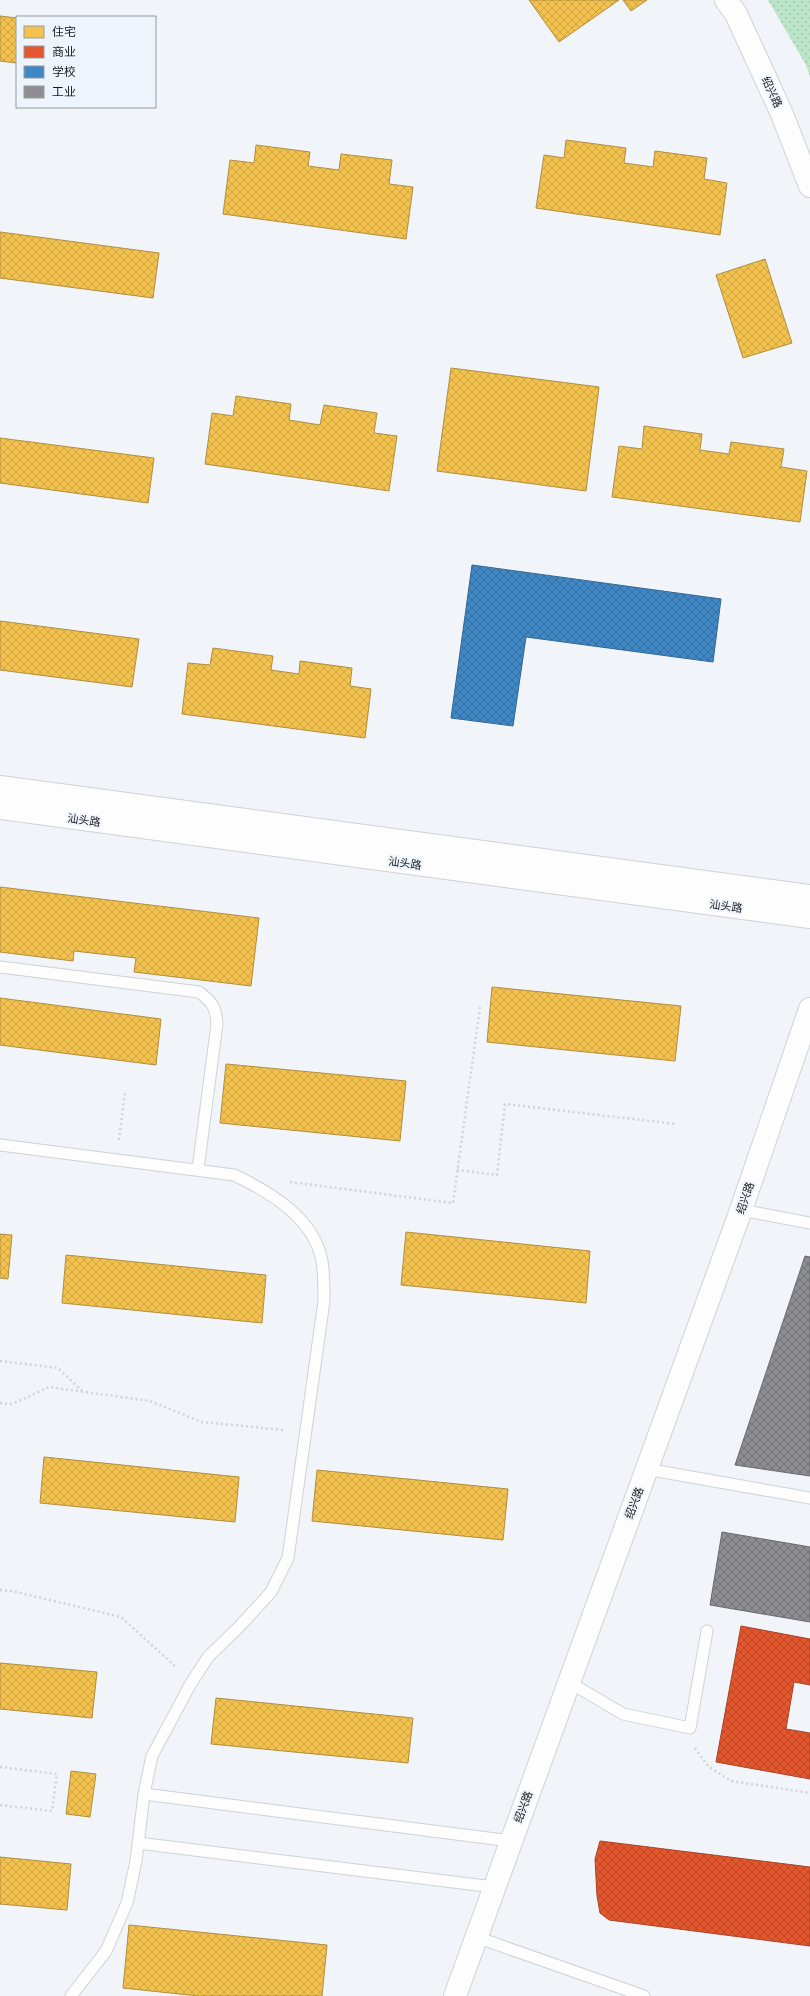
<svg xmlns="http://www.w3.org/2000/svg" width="810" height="1996" viewBox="0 0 810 1996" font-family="Poppins,'Noto Sans SC',sans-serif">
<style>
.grass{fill:url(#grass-dots)}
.homes{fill:url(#homes-cross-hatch);stroke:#b08e3e}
.shops{fill:url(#shops-cross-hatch);stroke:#a64428}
.schools{fill:url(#schools-cross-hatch);stroke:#326691}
.industry{fill:url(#industry-cross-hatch);stroke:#696a6e}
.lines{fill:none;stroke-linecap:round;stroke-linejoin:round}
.lane-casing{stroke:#cfd2d5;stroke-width:13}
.street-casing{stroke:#cfd2d5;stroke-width:24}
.secondary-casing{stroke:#cfd2d5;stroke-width:24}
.path{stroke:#d2d3d4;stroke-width:2.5;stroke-dasharray:2 3;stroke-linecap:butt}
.lane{stroke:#fdfdfe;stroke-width:11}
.street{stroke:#fdfdfe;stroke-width:22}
.secondary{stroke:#fdfdfe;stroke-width:22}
.labels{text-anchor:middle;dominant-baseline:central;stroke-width:4;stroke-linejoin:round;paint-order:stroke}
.street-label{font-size:11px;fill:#151719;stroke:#eef4fb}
</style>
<defs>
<pattern id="grass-dots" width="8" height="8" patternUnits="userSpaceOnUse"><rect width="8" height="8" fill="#bce4c8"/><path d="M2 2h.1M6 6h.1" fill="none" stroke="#a1c3ab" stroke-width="1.8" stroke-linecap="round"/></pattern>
<pattern id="homes-cross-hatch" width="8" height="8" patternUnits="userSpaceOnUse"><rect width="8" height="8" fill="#f2c14e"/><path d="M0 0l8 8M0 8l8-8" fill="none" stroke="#cfa544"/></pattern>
<pattern id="shops-cross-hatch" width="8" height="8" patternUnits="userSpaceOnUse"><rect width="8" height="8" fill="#e4572e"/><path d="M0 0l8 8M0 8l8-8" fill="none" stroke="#b84726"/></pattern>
<pattern id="schools-cross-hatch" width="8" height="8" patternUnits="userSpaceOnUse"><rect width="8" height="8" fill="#3f88c5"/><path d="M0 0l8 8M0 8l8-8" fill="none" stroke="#346e9f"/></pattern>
<pattern id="industry-cross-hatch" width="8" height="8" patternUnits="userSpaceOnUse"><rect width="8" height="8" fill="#8d8d92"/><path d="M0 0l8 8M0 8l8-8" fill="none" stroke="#727276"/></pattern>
</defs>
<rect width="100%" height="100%" fill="#f1f4f8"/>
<polygon class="grass" points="768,0 810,0 810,77 806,65"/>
<g class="homes">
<polygon points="529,0 619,0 559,42"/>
<polygon points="623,0 647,0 631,11"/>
<polygon points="0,16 17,18 17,63 0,61"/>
<polygon points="566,140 626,148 624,163 653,167 655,151 707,158 704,179 727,183 720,235 536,208 544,155 564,158"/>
<polygon points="256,145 310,152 308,166 339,170 341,154 392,160 389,184 413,187 406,239 223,214 230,160 254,163"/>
<polygon points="0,232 159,253 153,298 0,278"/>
<polygon points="765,259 792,343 743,358 716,275"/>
<polygon points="451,368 599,387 586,491 437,471"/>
<polygon points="236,396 291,404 289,420 320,425 324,405 377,413 374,433 397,436 389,491 205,464 212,413 233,416"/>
<polygon points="644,426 702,434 700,450 729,454 731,442 784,449 781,467 807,471 800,522 612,497 619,446 642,449"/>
<polygon points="0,438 154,458 148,503 0,483"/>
<polygon points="0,621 139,639 132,687 0,670"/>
<polygon points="213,648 273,656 271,670 299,674 300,661 352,668 350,686 371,689 365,738 182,714 188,663 210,665"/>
<polygon points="0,887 259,918 251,986 134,972 136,958 74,951 73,961 0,952"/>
<polygon points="492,987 681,1006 675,1061 487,1042"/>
<polygon points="0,998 161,1019 156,1065 0,1045"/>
<polygon points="226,1064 406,1081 400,1141 220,1123"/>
<polygon points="406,1232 590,1251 586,1303 401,1285"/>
<polygon points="0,1234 12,1235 8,1279 0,1278"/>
<polygon points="66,1255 266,1275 262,1323 62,1303"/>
<polygon points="44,1457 239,1477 235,1522 40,1503"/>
<polygon points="317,1470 508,1489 503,1540 312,1521"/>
<polygon points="0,1663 97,1672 92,1718 0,1709"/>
<polygon points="216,1698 413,1718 408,1763 211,1744"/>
<polygon points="71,1771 96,1774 90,1817 66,1814"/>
<polygon points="0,1857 71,1864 67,1910 0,1904"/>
<polygon points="129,1925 327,1945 322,1996 198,1996 123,1988"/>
</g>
<g class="shops">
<polygon points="741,1626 810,1639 810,1685 794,1682 786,1729 810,1733 810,1779 716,1762"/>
<polygon points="600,1841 810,1867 810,1946 609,1920 600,1913 597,1896 595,1859"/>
</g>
<polygon class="schools" points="472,565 721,599 713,662 526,637 513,726 451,718"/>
<g class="industry">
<polygon points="805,1256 810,1257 810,1476 735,1465"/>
<polygon points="722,1532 810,1547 810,1622 710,1605"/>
</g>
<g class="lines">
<defs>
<g id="lane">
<path d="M 0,967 L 199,992 C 212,1002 216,1007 217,1024 L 198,1169"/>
<path d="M 0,1145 L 234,1175 C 270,1192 314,1218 322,1261 C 324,1274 324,1288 324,1301 L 288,1558 L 271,1592 L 238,1628 L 208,1657 L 190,1685 L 152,1756 L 144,1794 L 136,1861 L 127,1903 L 106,1951 L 71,1996"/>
<polyline points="741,1210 810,1223"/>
<polyline points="646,1469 810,1498"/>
<polyline points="569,1682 623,1714 690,1728 707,1631"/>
<polyline points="144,1794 511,1841"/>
<polyline points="138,1843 494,1887"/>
<polyline points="476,1937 644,1996"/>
</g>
<g id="street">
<polyline points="726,0 736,14 782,114 810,186"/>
<polyline points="455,1996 741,1210 810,1009"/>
</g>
<g id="secondary">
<polyline points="0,787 810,896"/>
<polyline points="0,808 810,917"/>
</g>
</defs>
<use href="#lane" class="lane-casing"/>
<use href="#street" class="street-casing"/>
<use href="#secondary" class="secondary-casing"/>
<g class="path">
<polyline points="119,1140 125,1093"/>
<polyline points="457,1170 497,1175 505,1104 676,1124"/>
<polyline points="290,1182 453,1203 480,1007"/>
<polyline points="0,1361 58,1368 82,1391"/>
<polyline points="0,1403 12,1404 49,1387 150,1401 202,1422 284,1430"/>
<polyline points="0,1590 12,1591 121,1617 177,1668"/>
<polyline points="695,1748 708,1766 731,1781 810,1793"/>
<polyline points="0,1767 57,1774 52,1811 0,1805"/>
</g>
<use href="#lane" class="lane"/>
<use href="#street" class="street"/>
<use href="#secondary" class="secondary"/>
</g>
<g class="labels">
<g class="street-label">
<text transform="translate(772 92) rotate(65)">绍兴路</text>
<text transform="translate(84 820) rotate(8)">汕头路</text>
<text transform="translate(405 863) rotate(8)">汕头路</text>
<text transform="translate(726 906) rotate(8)">汕头路</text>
<text transform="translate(745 1198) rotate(-71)">绍兴路</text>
<text transform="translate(634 1503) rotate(-70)">绍兴路</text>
<text transform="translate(523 1807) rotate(-70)">绍兴路</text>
</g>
</g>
<rect x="16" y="16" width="140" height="92" fill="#eef4fb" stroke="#979ca1"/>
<rect x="24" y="26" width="20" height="12" fill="#f2c14e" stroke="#979ca1"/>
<text x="52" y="36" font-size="12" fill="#151719">住宅</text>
<rect x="24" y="46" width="20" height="12" fill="#e4572e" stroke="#979ca1"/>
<text x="52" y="56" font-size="12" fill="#151719">商业</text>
<rect x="24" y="66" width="20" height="12" fill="#3f88c5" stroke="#979ca1"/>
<text x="52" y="76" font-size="12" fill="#151719">学校</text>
<rect x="24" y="86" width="20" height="12" fill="#8d8d92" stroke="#979ca1"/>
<text x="52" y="96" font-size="12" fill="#151719">工业</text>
</svg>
